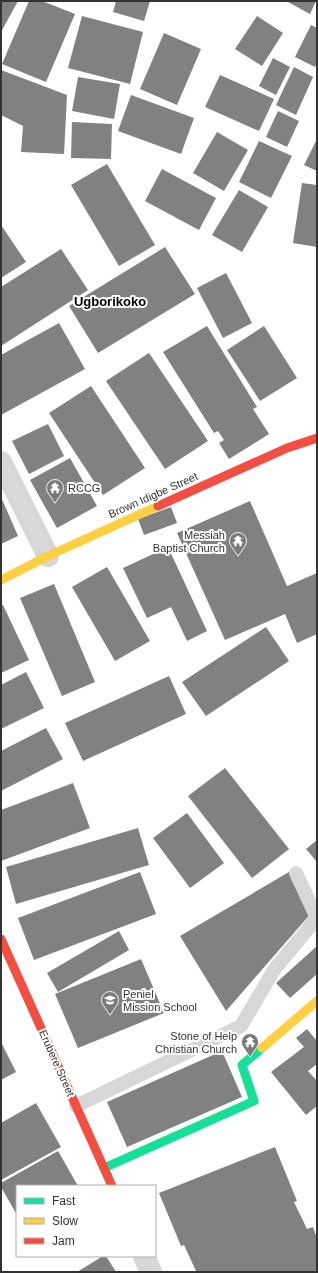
<svg xmlns="http://www.w3.org/2000/svg" width="318" height="1273" viewBox="0 0 318 1273" font-family="Arial,sans-serif">
<style>
.building{fill:#818181}
.lines{fill:none;stroke-linecap:round;stroke-linejoin:round}
.lane{stroke:#d7d7d7;stroke-width:14}
.street{stroke:#d7d7d7;stroke-width:22}
.fast{stroke:#16e098;stroke-width:9}
.slow{stroke:#ffcf43;stroke-width:9}
.jam{stroke:#f24e42;stroke-width:9}
.labels{text-anchor:middle;dominant-baseline:central;stroke-width:4;stroke-linejoin:round;paint-order:stroke}
.poi-label{font-size:11px;fill:#333;stroke:#fff;text-anchor:start}
.street-label{font-size:11px;fill:#333;stroke:#fff}
.quarter-label{font-size:13px;font-weight:bold;fill:#000;stroke:#fff}
</style>
<rect width="100%" height="100%" fill="#fff"/>
<g class="building">
<polygon points="1,1 18,1 1,32"/>
<polygon points="29,1 42,1 75,14 46,82 2,64"/>
<polygon points="116,1 150,1 144,21 113,12"/>
<polygon points="286,1 316,1 310,14"/>
<polygon points="82,16 143,32 130,84 68,68"/>
<polygon points="257,16 283,33 262,66 235,49"/>
<polygon points="311,25 317,28 317,63 315,67 295,57"/>
<polygon points="164,33 201,49 177,105 140,89"/>
<polygon points="273,58 290,67 276,95 259,86"/>
<polygon points="294,67 313,77 296,115 276,105"/>
<polygon points="1,70 67,95 64,154 21,152 23,126 1,115"/>
<polygon points="220,75 274,99 259,131 205,107"/>
<polygon points="78,77 120,84 114,119 72,111"/>
<polygon points="131,95 194,118 181,154 118,131"/>
<polygon points="278,111 299,121 287,147 266,137"/>
<polygon points="72,122 112,124 111,159 71,158"/>
<polygon points="217,132 248,150 224,191 193,173"/>
<polygon points="317,139 317,171 304,165"/>
<polygon points="259,141 292,156 271,198 239,182"/>
<polygon points="107,164 155,245 119,266 71,185"/>
<polygon points="162,169 216,198 199,230 145,201"/>
<polygon points="302,183 317,185 317,247 293,243"/>
<polygon points="239,190 268,207 242,252 212,235"/>
<polygon points="1,225 26,262 1,278"/>
<polygon points="165,247 195,294 98,353 69,306"/>
<polygon points="61,249 88,290 1,346 1,287"/>
<polygon points="226,273 252,323 223,338 197,288"/>
<polygon points="59,323 85,369 1,415 1,355"/>
<polygon points="207,326 257,407 253,409 269,434 229,459 219,443 224,440 218,431 214,433 163,352"/>
<polygon points="264,326 297,378 260,401 227,350"/>
<polygon points="149,353 208,441 165,469 106,381"/>
<polygon points="91,386 145,468 103,495 49,413"/>
<polygon points="48,424 64,456 29,474 12,441"/>
<polygon points="70,458 97,506 57,528 30,480"/>
<polygon points="1,497 18,536 1,544"/>
<polygon points="250,501 287,586 317,573 317,634 297,643 285,614 225,640 177,533"/>
<polygon points="171,507 177,523 144,535 138,519"/>
<polygon points="168,547 207,631 187,641 171,607 147,618 123,568"/>
<polygon points="107,567 150,641 115,661 72,587"/>
<polygon points="54,584 95,682 62,696 20,598"/>
<polygon points="1,605 3,605 29,660 1,673"/>
<polygon points="266,627 289,661 206,716 182,682"/>
<polygon points="26,672 44,708 1,729 1,685"/>
<polygon points="169,676 186,714 83,761 65,723"/>
<polygon points="46,728 63,759 1,791 1,751"/>
<polygon points="225,768 289,849 252,878 188,796"/>
<polygon points="73,783 90,828 1,861 1,810"/>
<polygon points="187,813 224,863 190,888 153,838"/>
<polygon points="138,828 149,865 16,904 6,867"/>
<polygon points="317,840 317,862 306,849"/>
<polygon points="140,872 156,914 34,960 18,918"/>
<polygon points="289,872 313,911 226,1011 180,936"/>
<polygon points="119,931 129,950 58,992 47,973"/>
<polygon points="317,946 317,974 290,998 276,983"/>
<polygon points="141,959 164,1013 78,1048 55,994"/>
<polygon points="307,1029 317,1041 317,1064 308,1071 317,1081 317,1106 306,1115 271,1072 304,1047 296,1038"/>
<polygon points="1,1042 16,1072 1,1080"/>
<polygon points="222,1051 242,1097 127,1147 107,1102"/>
<polygon points="36,1103 61,1147 1,1180 1,1123"/>
<polygon points="275,1147 297,1201 294,1202 307,1229 313,1227 317,1238 317,1272 192,1272 196,1271 184,1245 181,1246 159,1193"/>
<polygon points="58,1151 78,1186 17,1186 17,1215 1,1187 1,1183"/>
<polygon points="103,1256 106,1256 116,1272 77,1272"/>
</g>
<g class="lines">
<polyline class="lane" points="76,1106 241,1026 274,970 317,918 296,873"/>
<g class="street">
<polyline points="1,462 48,556"/>
<polyline points="144,1256 151,1272"/>
</g>
<polyline class="fast" points="104,1168 254,1101 242,1065 262,1048"/>
<g class="slow">
<polyline points="1,580 48,556 158,506"/>
<polyline points="262,1048 317,1001"/>
</g>
<g class="jam">
<polyline points="158,506 287,448 317,438"/>
<polyline points="1,939 112,1186"/>
</g>
</g>
<defs>
<symbol id="temple-pin" viewBox="-11 -11 22 30"><path d="M0 17L-7.5 6A9.5 9.5 0 1 1 7.5 6Z" fill="#7a7a7a" stroke="#fff"/><path d="M0-6L5-2H3V0L6.5 2.5H4V6H1.5V3h-3V6H-4V2.5H-6.5L-3 0V-2H-5Z" fill="#fff"/></symbol>
<symbol id="school-pin" viewBox="-11 -11 22 30"><path d="M0 17L-7.5 6A9.5 9.5 0 1 1 7.5 6Z" fill="#7a7a7a" stroke="#fff"/><path d="M0-5L7-2L0 1L-7-2ZM-4 1L0 2.5L4 1V4Q0 6-4 4Z" fill="#fff"/></symbol>
</defs>
<g fill-rule="evenodd">
<use href="#temple-pin" x="45" y="478" width="20" height="27"/>
<use href="#temple-pin" x="228" y="531" width="20" height="27"/>
<use href="#school-pin" x="100" y="990" width="20" height="27"/>
<use href="#temple-pin" x="240" y="1032" width="20" height="27"/>
</g>
<g class="labels">
<g class="poi-label">
<text x="68" y="488">RCCG</text>
<text x="225" y="535" text-anchor="end">Messiah<tspan x="225" dy="13">Baptist Church</tspan></text>
<text x="123" y="994">Peniel<tspan x="123" dy="13">Mission School</tspan></text>
<text x="237" y="1036" text-anchor="end">Stone of Help<tspan x="237" dy="13">Christian Church</tspan></text>
</g>
<g class="street-label">
<text transform="translate(153 495) rotate(-24)">Brown Idigbe Street</text>
<text transform="translate(57 1063) rotate(66)">Erubere Street</text>
</g>
<g class="quarter-label">
<text x="110" y="301">Ugborikoko</text>
</g>
</g>
<rect width="318" height="1273" fill="none" stroke="#333333" stroke-width="4"/>
<rect x="16" y="1185" width="140" height="72" fill="#ffffff" stroke="#adadad"/>
<rect x="24" y="1198" width="20" height="6" fill="#16e098" stroke="#adadad"/>
<text x="52" y="1205" font-size="12" fill="#333333">Fast</text>
<rect x="24" y="1218" width="20" height="6" fill="#ffcf43" stroke="#adadad"/>
<text x="52" y="1225" font-size="12" fill="#333333">Slow</text>
<rect x="24" y="1238" width="20" height="6" fill="#f24e42" stroke="#adadad"/>
<text x="52" y="1245" font-size="12" fill="#333333">Jam</text>
</svg>
